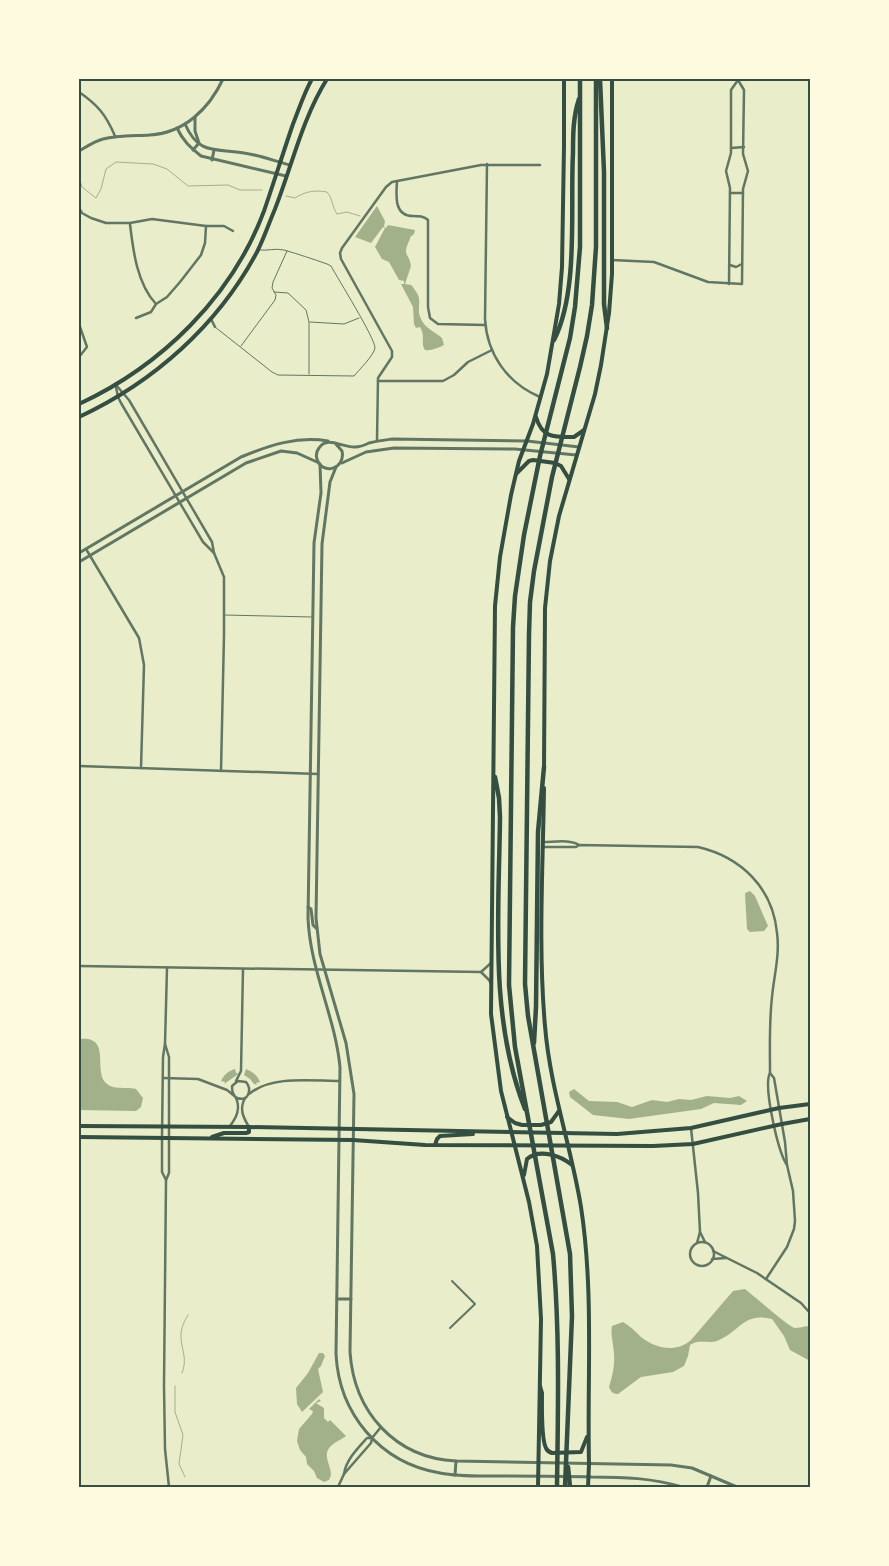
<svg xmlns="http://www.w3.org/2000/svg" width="889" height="1566" viewBox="0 0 889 1566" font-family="'Roboto Serif',serif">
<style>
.water{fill:#a3b18a}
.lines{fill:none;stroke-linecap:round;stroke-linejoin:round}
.stream{stroke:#a3b18a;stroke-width:1}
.service{stroke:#617663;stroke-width:1}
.pedestrian{stroke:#617663;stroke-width:2}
.minor{stroke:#617663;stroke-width:2.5}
.tertiary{stroke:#617663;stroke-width:3}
.secondary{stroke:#344e41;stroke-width:4}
.motorway{stroke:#344e41;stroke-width:4.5}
.neatline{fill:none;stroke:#344e41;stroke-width:2}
</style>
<rect width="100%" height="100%" fill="#e9edc9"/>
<g class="water">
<path d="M 377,206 L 385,221 L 384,227 L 386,228 L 388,225 L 415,230 L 414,234 C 408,239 412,235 409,241 C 402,257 409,252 411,266 L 405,284 L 411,285 C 414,288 419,295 419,299 C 420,306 417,311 421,319 C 425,328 435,332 442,338 L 444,345 C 438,348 431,351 425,350 C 420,343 426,337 420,327 L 416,328 L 414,324 L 413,307 L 401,284 L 404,284 L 404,281 L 399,280 L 389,262 L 382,259 L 375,247 L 385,228 L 383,227 L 371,243 L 355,237 Z"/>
<polygon points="750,891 755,896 768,926 764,931 750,932 747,929 745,893"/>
<path d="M 79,1039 C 112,1035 93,1070 106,1083 C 114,1091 127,1086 136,1089 L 143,1098 L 141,1107 L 136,1111 L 79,1110 Z"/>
<path d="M 235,1069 L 236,1073 L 238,1073 L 237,1075 L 224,1084 L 225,1082 L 221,1081 C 224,1075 228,1071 235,1069 Z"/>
<path d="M 246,1069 C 253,1072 257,1075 260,1082 L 256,1083 L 257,1085 L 254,1084 L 250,1079 L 244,1075 Z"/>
<polygon points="574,1089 589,1101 617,1102 632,1107 652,1100 667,1102 679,1099 691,1100 707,1096 730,1098 739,1096 747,1101 741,1105 714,1103 701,1109 629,1119 593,1115 570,1097 569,1092"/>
<path d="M 745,1289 C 754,1296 789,1327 795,1328 C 798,1328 803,1327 807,1326 L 810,1329 L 810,1361 L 790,1350 L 784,1336 L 772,1319 C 743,1312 741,1331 717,1341 C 708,1344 699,1339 690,1345 L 688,1356 L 684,1366 L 673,1372 L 641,1377 L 618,1394 C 613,1394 611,1392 609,1387 C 612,1377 615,1366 614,1355 C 614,1345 610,1335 612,1326 L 623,1322 C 630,1326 635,1331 641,1337 C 656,1349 676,1353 691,1340 L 733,1291 Z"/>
<polygon points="319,1353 323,1353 325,1356 321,1366 318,1369 323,1392 302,1412 297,1404 296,1388 308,1373"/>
<path d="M 319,1399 L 321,1401 L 316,1403 L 324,1408 L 324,1418 L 328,1422 L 330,1420 L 346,1436 C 341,1440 336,1441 332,1445 C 321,1454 331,1464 331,1475 L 329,1480 L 324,1482 L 317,1478 L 314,1471 L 307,1464 L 306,1457 L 300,1450 L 297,1441 L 299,1429 L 312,1414 L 313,1411 L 309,1409 Z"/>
</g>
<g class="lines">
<g class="stream">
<polyline points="79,177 82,187 96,198 101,189 106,169 116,162 153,164 167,169 188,186 228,185 240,190 262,190"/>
<path d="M 286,196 L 295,198 C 306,191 315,190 327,192 C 333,199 332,207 337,214 L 347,212 L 360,216"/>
<path d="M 182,1373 C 191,1351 171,1341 188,1315"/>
<polyline points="175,1386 175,1412 183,1435 179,1464 185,1477"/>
</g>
<g class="service">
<polyline points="274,292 288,293 306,310 309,322 309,374"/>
<polyline points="310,322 344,324 359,318"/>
<path d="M 215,327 L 272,372 L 278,375 L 354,376 C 359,370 374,355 375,348 C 375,338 338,279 331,266 L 327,264 C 313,259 298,254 284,250 C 275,248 268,251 259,250"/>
<polyline points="241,346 275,300 276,295 272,288 273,282 287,251"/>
<polyline points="224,615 312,617"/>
</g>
<polyline class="pedestrian" points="450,1328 475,1304 452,1281"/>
<g class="minor">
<path d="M 79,92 C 98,105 106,115 115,136"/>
<polyline points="731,148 744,147"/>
<path d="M 487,164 L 485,319 C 487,354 507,383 540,397"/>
<path d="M 397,181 C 396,196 394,216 413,216 C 419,216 424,216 428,220 L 428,307 L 430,318 L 438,324 L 485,325"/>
<polyline points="730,193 743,193"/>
<polyline points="79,208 82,213 91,218 106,223 130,223 152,219 206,226 224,226 233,231"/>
<path d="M 130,224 C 133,250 137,284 156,304"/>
<polyline points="612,260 654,262 708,282 742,284 743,189 748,171 743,154 744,90 738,80"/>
<polyline points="730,265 736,267 742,264"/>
<polyline points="729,284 730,188 726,171 731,153 731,90 738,80"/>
<polyline points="136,318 151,312 156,304 167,297 180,282 201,255 205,243 206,226"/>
<polyline points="211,319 215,327"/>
<polyline points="79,324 87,347 79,357"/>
<polyline points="378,381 443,381 454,375 468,362 492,350"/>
<polyline points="116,385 129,400 212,542 214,553 224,577 224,635 221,771"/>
<polyline points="116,387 118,397 121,403 203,542 214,553"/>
<polyline points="377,441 378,378 392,357 392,351 341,259 340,253 342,248 386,187 392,182 481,165 540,165"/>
<polyline points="86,549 139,638 144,665 141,768"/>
<polyline points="79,766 318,774"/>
<path d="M 543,842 C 554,842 570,839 579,845"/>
<path d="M 543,847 L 576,847 L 579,845 L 698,847 C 741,857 773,888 777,933 C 780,954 774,976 772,997 C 769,1023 770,1048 770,1073 C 763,1086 778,1152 787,1165"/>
<polyline points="79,966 481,972 491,963"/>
<polyline points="481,972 489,980 491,984"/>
<polyline points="165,1044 169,1057 169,1173 166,1180 164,1386 165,1449 169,1487"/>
<path d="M 163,1078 L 198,1079 L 227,1090 C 230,1092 234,1096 237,1098 C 249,1102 252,1089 246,1082 L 238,1081 L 232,1086 C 232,1092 233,1094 236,1098 C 241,1109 236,1118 230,1126"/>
<polyline points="236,1081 241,1071 243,969"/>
<path d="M 249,1094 C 272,1075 312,1081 340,1081"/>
<path d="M 245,1098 C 239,1109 243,1117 249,1127"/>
<polyline points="691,1128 698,1193 700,1232 697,1243"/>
<polyline points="166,1180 162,1172 162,1137 163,1057 165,1044 167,968"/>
<polyline points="700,1232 705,1242"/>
<circle cx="702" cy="1254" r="12"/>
<polyline points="713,1251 757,1273 801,1303 810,1313"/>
<polyline points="712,1259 726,1258"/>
<polyline points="766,1279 787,1247 794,1229 795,1221 793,1191 787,1165 785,1142 774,1078 770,1073"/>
<path d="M 344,1474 C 346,1460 357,1449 367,1438 L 372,1438"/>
<polyline points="338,1487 344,1474 371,1443 372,1438 381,1427"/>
</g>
<g class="tertiary">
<path d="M 185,124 C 199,156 216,148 244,153 C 259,155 275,161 290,165"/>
<path d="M 177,128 C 183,141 190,147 201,156 L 286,176"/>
<polyline points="193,150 199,143 195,131 195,117"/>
<path d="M 79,151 C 86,147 95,141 103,139 C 118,135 134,136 150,135 C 184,133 209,109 223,79"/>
<polyline points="212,160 214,150"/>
<path d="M 335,443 L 342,451 C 346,469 322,476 317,459 C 316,456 316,452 319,448 C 327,435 343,448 355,447 C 360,447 365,445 369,443 C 377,441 385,440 392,439 L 527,441 L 579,447"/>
<polyline points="342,463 366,452 394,448 515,449 576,455"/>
<path d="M 320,464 L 321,493 L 314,543 L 308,918 C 310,970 335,1016 340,1067 L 336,1354 C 339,1414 380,1463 440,1473 C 460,1477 481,1476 501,1476 C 531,1476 561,1476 592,1477 C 623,1477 653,1478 682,1487"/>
<path d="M 336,467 L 330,482 L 322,544 L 316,918 L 320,954 L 346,1043 L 354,1094 L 350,1352 C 354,1412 395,1458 456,1461 L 671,1465 L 692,1468 L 737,1487"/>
<path d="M 79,553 L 241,457 C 270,445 297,436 328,441"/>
<polyline points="79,562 246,463 281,451 297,453 317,462"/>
<polyline points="308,907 311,909 313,925 316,928"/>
<polyline points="337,1299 351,1299"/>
<polyline points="455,1475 456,1461"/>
<polyline points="707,1487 711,1476"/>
</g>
<g class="secondary">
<path d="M 79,404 C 161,366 232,297 264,211 C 274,182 283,153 293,124 C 299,109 304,93 312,79"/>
<path d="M 79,417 C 154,382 218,325 257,252 C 264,238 269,223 275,209 C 292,166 302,119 327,79"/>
<path d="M 536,417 C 542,438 554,437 574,437 L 584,430"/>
<polyline points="517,473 529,461 533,460 555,463 561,466 569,479"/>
<polyline points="544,769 545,608 550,561 559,516 595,394 601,365 609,313 612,274 612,79"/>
<path d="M 544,788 C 543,867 538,947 545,1026 C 550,1088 571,1146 581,1207 C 594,1292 587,1379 589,1464 L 588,1487"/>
<polyline points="507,1117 515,1123 522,1125 541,1125 551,1122 559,1111"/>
<polyline points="79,1126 249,1127 617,1134 691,1128 779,1108 810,1104"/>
<polyline points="79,1137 353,1140 425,1145 653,1146 693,1144 782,1124 810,1119"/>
<polyline points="212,1137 224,1133 246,1133 249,1132 249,1127"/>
<polyline points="435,1145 437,1139 440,1136 473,1134"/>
<path d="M 524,1175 L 527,1159 C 540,1148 561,1156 572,1165"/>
<path d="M 540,1386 L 542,1393 C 542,1404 541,1439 546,1448 C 547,1451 549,1452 552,1453 L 581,1452 L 587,1437"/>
<polyline points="538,1487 541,1319 537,1246 529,1202 501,1091 491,1014 495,606 500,557 511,495 519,461 533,424 547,374 559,304 562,267 564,146 564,79"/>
<polyline points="550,1487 577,1487"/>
</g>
<g class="motorway">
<polyline points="600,79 604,172 604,304 607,328"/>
<path d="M 554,340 C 579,291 570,208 573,153 C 573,135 573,117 579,99"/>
<path d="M 495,777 L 499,798 L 500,817 C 499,913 489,1018 525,1109"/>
<polyline points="534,1043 536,1007 538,832 544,767"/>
<polyline points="568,1467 570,1487"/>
<path d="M 557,1487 C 558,1410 560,1331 553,1254 L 515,1047 L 509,985 L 513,627 L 515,596 L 524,535 L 540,456 L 570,338 L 575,307 L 580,247 L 580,79"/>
<polyline points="565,1487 572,1316 570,1254 528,1016 525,984 529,634 530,602 534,571 552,477 580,367 587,336 592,305 596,247 596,79"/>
</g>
</g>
<rect width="889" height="1566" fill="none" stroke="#fefae0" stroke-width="160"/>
<rect x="80" y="80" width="729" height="1406" class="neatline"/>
</svg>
